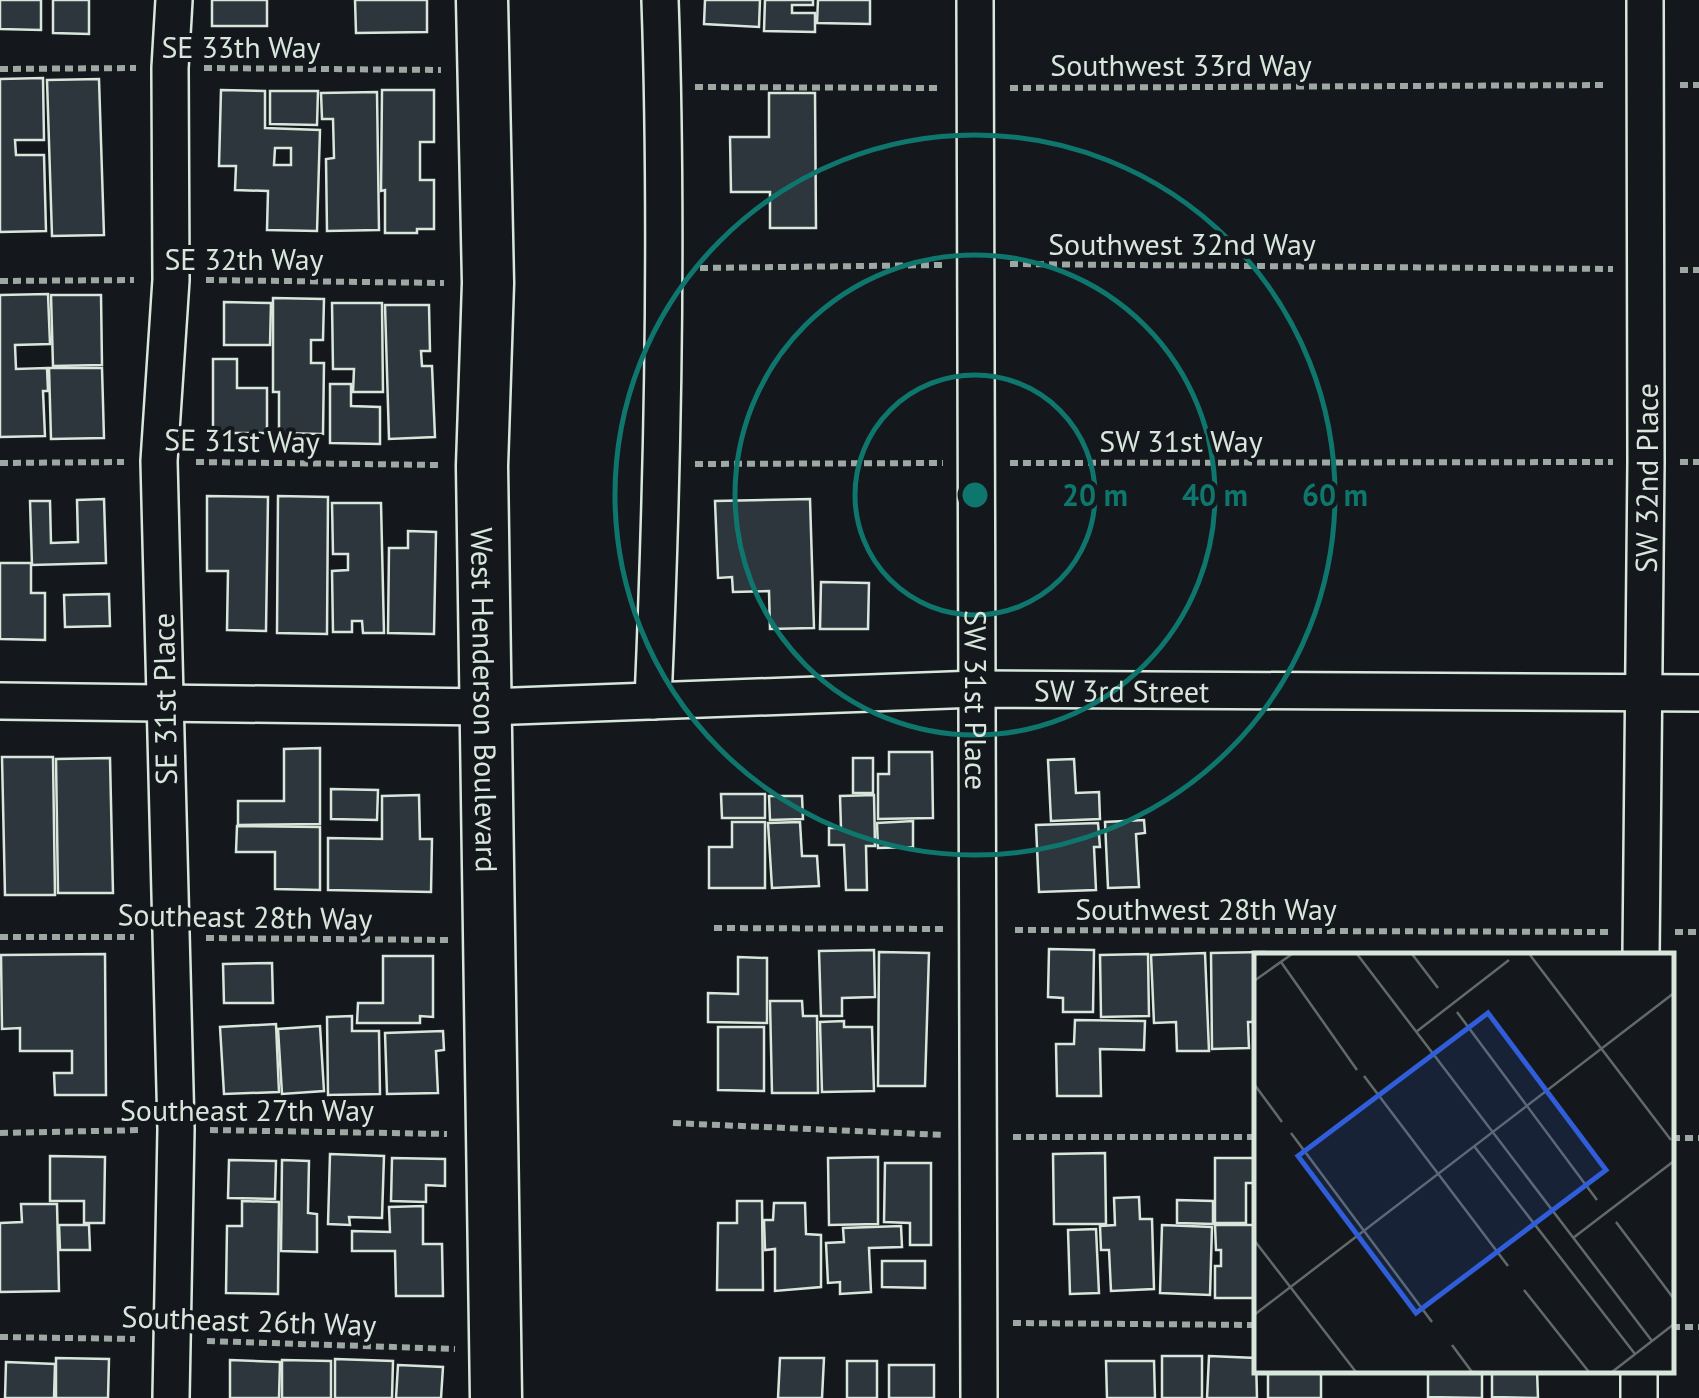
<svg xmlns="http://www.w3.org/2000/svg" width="1699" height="1398" viewBox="0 0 1699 1398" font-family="'PT Sans',sans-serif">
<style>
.building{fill:#2c363c;stroke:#d8e6dc;stroke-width:2.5;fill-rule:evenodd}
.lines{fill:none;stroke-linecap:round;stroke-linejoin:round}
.street-casing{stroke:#d8e6dc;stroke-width:40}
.secondary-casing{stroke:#d8e6dc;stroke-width:55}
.path{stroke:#9da8a2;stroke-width:6;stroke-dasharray:8 5;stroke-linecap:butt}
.street{stroke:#14181c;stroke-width:35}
.secondary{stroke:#14181c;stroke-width:50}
.ring{fill:none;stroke:#0f766e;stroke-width:5}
.labels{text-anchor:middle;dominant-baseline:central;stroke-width:8;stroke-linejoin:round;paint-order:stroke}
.street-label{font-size:30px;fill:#d8e6dc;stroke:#14181c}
.inset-road{fill:none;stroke:#626a69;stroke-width:2.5}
.view{fill:#305dd8;fill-opacity:0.15;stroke:#305dd8;stroke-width:5}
.inset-edge{fill:none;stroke:#d8e6dc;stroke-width:5}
.centre{fill:#0f766e;stroke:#14181c;stroke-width:5}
.ring-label{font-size:30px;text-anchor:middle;font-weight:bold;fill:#0f766e;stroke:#14181c;stroke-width:8;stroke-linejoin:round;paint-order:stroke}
</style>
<rect width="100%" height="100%" fill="#14181c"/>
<g class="building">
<polygon points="0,0 41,0 41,30 0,29"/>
<polygon points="53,0 89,0 89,34 53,33"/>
<rect x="212" y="0" width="55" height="26"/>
<polygon points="355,0 427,0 427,32 356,33"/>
<polygon points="705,0 760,0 759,27 704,24"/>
<polygon points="765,0 813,0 813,5 792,5 792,13 815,13 815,32 764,31"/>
<polygon points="818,0 870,0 870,24 817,23"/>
<polygon points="43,78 44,140 15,140 16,155 44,155 46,231 0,232 0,79"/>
<polygon points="99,79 104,235 52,236 47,80"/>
<path d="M 221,90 L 265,91 L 265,128 L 320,130 L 317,231 L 267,230 L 268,191 L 235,190 L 236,166 L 219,166 ZM 275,148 L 291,148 L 291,165 L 274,165 Z"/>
<polygon points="382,90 434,90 434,142 420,142 420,180 434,180 434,229 417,229 417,233 385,233 385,190 381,191"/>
<polygon points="270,91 318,91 317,125 270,124"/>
<polygon points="377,92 379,230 327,231 326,159 334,158 333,119 322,119 321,93"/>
<polygon points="769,93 815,93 816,228 770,228 770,192 731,192 730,137 769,137"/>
<polygon points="48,294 50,344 15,345 16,369 47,368 48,391 43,391 45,436 0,437 0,295"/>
<polygon points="51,295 101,295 102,365 53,366"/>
<polygon points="273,298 324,299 323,340 311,340 311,363 324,363 323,434 279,433 279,392 273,392"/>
<polygon points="224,302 271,303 270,345 224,345"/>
<polygon points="332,303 382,303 383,392 353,392 354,369 333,369"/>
<polygon points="385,305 429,305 430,351 421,351 422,366 432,366 435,437 389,439"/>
<polygon points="213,359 237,359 237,388 267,388 267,433 213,433"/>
<polygon points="49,368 102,368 104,438 51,439"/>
<polygon points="330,384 351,384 351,406 380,407 380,444 330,443"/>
<polygon points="207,496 268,497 266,631 227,630 228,571 207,571"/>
<polygon points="278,496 328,497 327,634 277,633"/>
<polygon points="104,499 106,563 32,565 30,501 50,501 51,543 78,542 77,500"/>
<polygon points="810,499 814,628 770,629 769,591 733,592 732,577 718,578 715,501"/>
<polygon points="332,503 381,503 384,633 363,633 362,621 352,621 352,632 333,632 332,571 348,570 348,554 333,554"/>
<polygon points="408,531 436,532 434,634 388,633 389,548 408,548"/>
<polygon points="0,563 31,563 31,593 45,593 45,640 0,639"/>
<polygon points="821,582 869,583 868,629 820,629"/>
<polygon points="109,594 110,626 65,627 64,595"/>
<polygon points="320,748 320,824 238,825 238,801 284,801 284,749"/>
<polygon points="889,752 932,752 933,818 878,819 878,774 889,774"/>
<polygon points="2,757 53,757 55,895 5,895"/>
<polygon points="110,758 113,893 58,893 56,759"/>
<rect x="853" y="758" width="20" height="35"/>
<polygon points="1074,759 1076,793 1099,792 1100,819 1051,821 1048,760"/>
<polygon points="331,789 378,790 377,820 331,819"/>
<polygon points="721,794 765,794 765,818 722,818"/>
<polygon points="419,795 420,839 432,839 431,892 328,890 328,838 382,839 382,796"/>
<polygon points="874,795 875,846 866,846 867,890 846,890 844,845 829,845 829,828 841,828 840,796"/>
<polygon points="769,796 802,796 803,819 770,820"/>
<polygon points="1144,820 1145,833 1136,834 1139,887 1108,888 1105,822"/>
<polygon points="913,821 913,847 878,848 877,823"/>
<polygon points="732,822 765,822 765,888 709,888 709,847 732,847"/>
<polygon points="800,822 802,856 817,856 819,886 772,888 768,823"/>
<polygon points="1098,823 1100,847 1094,847 1096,890 1039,892 1036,825"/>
<polygon points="237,826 320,827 320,890 275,889 275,852 236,852"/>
<polygon points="1049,949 1094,950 1093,1012 1063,1012 1063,998 1048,997"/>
<polygon points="874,950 875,997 842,998 842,1016 821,1016 819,951"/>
<polygon points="879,952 929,953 925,1086 878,1086"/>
<polygon points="1264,952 1264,956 1256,956 1256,1022 1248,1022 1249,1048 1212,1049 1211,953"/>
<polygon points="1205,953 1209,1051 1177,1051 1176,1022 1154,1023 1151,955"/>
<polygon points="105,954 106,1095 55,1095 54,1073 72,1073 72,1051 20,1051 20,1028 2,1029 1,955"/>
<polygon points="1148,954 1149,1016 1101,1017 1100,955"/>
<polygon points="383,956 433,956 433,1017 420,1016 420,1023 357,1023 358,1003 383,1003"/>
<polygon points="738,957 767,958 767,1023 708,1022 708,993 738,994"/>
<polygon points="272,963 273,1003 224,1003 223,964"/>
<polygon points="770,1001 802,1001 803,1016 817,1016 818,1093 772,1093"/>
<polygon points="352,1016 352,1031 379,1031 380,1094 328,1095 327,1017"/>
<polygon points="1075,1020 1145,1021 1144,1050 1100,1049 1101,1096 1057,1096 1056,1044 1074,1044"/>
<polygon points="844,1021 844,1027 872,1027 874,1091 822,1092 820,1022"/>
<polygon points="276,1024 279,1092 224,1094 220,1027"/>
<polygon points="320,1026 324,1091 282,1094 278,1029"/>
<polygon points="718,1027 764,1027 764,1091 718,1090"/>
<polygon points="443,1031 444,1050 436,1051 438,1093 387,1094 385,1033"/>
<polygon points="1105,1153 1106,1224 1054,1224 1053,1154"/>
<polygon points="330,1154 384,1156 382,1218 349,1217 350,1225 328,1224"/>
<polygon points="50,1156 105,1157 104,1223 84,1223 84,1201 50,1201"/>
<polygon points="878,1157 878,1224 829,1225 828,1158"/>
<polygon points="392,1158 445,1159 445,1186 426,1185 426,1202 391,1201"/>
<polygon points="1215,1158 1256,1158 1256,1183 1246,1183 1246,1223 1215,1223"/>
<polygon points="229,1160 276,1161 275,1199 228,1198"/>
<polygon points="282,1160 309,1161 308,1213 317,1214 317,1252 281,1251"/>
<polygon points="885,1163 931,1163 931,1245 910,1245 910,1223 884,1222"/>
<polygon points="1139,1197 1140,1219 1152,1219 1154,1289 1111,1291 1109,1250 1101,1250 1100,1226 1115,1225 1114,1198"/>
<polygon points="1177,1200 1213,1201 1213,1224 1177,1223"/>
<polygon points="242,1201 279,1202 278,1294 226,1293 227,1226 242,1226"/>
<polygon points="737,1201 762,1201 763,1290 717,1290 718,1223 737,1223"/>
<polygon points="774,1203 805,1203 806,1234 821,1235 821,1287 775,1291 775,1249 765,1250 764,1220 773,1220"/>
<polygon points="21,1204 57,1204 59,1291 0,1292 0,1223 22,1222"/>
<polygon points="423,1206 423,1244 442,1244 443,1296 396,1296 395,1251 352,1251 352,1231 390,1232 389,1207"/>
<polygon points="59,1225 89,1225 90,1250 60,1250"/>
<polygon points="1162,1225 1212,1227 1210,1295 1160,1293"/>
<polygon points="1215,1225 1256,1225 1256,1298 1215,1298 1215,1266 1221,1266 1221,1250 1216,1250"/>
<polygon points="901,1226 902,1247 869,1248 871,1292 840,1294 840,1282 828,1283 826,1243 844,1242 843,1228"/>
<polygon points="1096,1229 1099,1293 1070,1294 1068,1230"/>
<polygon points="882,1261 925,1261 925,1288 882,1287"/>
<rect x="1162" y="1356" width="40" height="42"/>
<polygon points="1209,1356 1256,1358 1257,1398 1207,1398"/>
<polygon points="56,1358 109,1359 108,1398 56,1398"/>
<polygon points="780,1358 824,1358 822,1398 778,1398"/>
<polygon points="335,1359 393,1361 392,1398 335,1398"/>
<polygon points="230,1360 280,1362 279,1398 230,1398"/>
<polygon points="282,1360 331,1361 331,1398 282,1398"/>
<rect x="847" y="1361" width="30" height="37"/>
<polygon points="1106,1361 1154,1361 1155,1398 1107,1398"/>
<polygon points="6,1362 55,1364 54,1398 5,1398"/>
<polygon points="398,1365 443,1367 441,1398 396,1398"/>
<rect x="889" y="1365" width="45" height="33"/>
<rect x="1268" y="1370" width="53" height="28"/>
<polygon points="1428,1370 1482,1370 1482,1398 1428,1397"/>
<polygon points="1492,1370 1537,1370 1538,1398 1492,1397"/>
</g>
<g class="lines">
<defs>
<g id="street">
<path id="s1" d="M 975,0 L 979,1398"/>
<path id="s2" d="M 0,701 L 488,707 L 977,689 L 1699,693"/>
<path d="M 653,701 C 663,468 668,234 660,0"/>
<path id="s3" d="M 1641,956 L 1646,462 L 1645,0"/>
<polyline points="171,1398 176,1129 159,461 171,280 170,68 174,0"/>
<polyline points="1639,1398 1639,1370"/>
</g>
<g id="secondary">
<path id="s4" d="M 482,0 L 488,283 L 482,466 L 496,1398"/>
</g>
</defs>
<use href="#street" class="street-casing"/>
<use href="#secondary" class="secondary-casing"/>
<g class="path">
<polyline points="204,68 441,70"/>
<polyline points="0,69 136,68"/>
<polyline points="1680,85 1699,85"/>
<polyline points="695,87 938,88"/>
<polyline points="1010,88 1608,85"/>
<polyline points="1010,264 1613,269"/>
<polyline points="700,268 943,265"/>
<polyline points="1680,270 1699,270"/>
<polyline points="206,280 444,283"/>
<polyline points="0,281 134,280"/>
<polyline points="196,462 439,465"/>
<polyline points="1680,462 1699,462"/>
<polyline points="0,463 124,462"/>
<polyline points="1010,463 1613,462"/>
<polyline points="695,464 943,463"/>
<polyline points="714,928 943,929"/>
<polyline points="1015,930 1608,932"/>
<polyline points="1675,932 1699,932"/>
<polyline points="0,937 134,937"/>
<polyline points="206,938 449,940"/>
<polyline points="673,1123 945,1135"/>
<polyline points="210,1130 447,1134"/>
<polyline points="0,1133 143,1130"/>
<polyline points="1013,1137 1256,1137"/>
<polyline points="1672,1138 1699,1138"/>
<polyline points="1013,1323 1256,1325"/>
<polyline points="1672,1327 1699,1327"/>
<polyline points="0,1337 135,1339"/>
<polyline points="207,1341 455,1349"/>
</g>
<use href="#street" class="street"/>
<use href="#secondary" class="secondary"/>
</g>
<g class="ring">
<circle cx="975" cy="495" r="120"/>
<circle cx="975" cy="495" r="240"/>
<circle cx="975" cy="495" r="360"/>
</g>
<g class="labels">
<g class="street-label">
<text x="241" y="46">SE 33th Way</text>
<text x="1181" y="64">Southwest 33rd Way</text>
<text x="1182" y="243">Southwest 32nd Way</text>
<text x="244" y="258">SE 32th Way</text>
<text transform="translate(242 440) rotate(1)">SE 31st Way</text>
<text x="1181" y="440">SW 31st Way</text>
<text stroke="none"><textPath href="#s3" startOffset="478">SW 32nd Place</textPath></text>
<text stroke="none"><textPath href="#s2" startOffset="1122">SW 3rd Street</textPath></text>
<text transform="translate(164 699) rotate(-91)">SE 31st Place</text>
<text stroke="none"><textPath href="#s4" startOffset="700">West Henderson Boulevard</textPath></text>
<text stroke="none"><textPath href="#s1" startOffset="700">SW 31st Place</textPath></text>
<text x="1206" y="908">Southwest 28th Way</text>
<text transform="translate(245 916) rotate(1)">Southeast 28th Way</text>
<text x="247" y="1109">Southeast 27th Way</text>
<text transform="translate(249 1320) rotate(2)">Southeast 26th Way</text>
</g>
</g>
<g transform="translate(1254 953)">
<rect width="420" height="420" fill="#14181c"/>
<path class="inset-road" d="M 103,1 L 398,388M 158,1 L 184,35M 276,2 L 417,187M 27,9 L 103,117M 0,28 L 38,1M 203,59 L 343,247M 162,79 L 255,7M 110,123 L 254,313M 0,131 L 28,169M 37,180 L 178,369M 220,193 L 381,401M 362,269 L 420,346M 319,285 L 420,208M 0,287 L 102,419M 270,337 L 335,419M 0,362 L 420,40M 198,392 L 218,419M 358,419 L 420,371"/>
<path class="view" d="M 234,60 L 352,217 L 162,360 L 44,203 Z"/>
<rect width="420" height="420" class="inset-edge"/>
</g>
<circle cx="975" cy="495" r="15" class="centre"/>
<g class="ring-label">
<text x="1095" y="506">20 m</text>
<text x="1215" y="506">40 m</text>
<text x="1335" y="506">60 m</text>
</g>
</svg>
